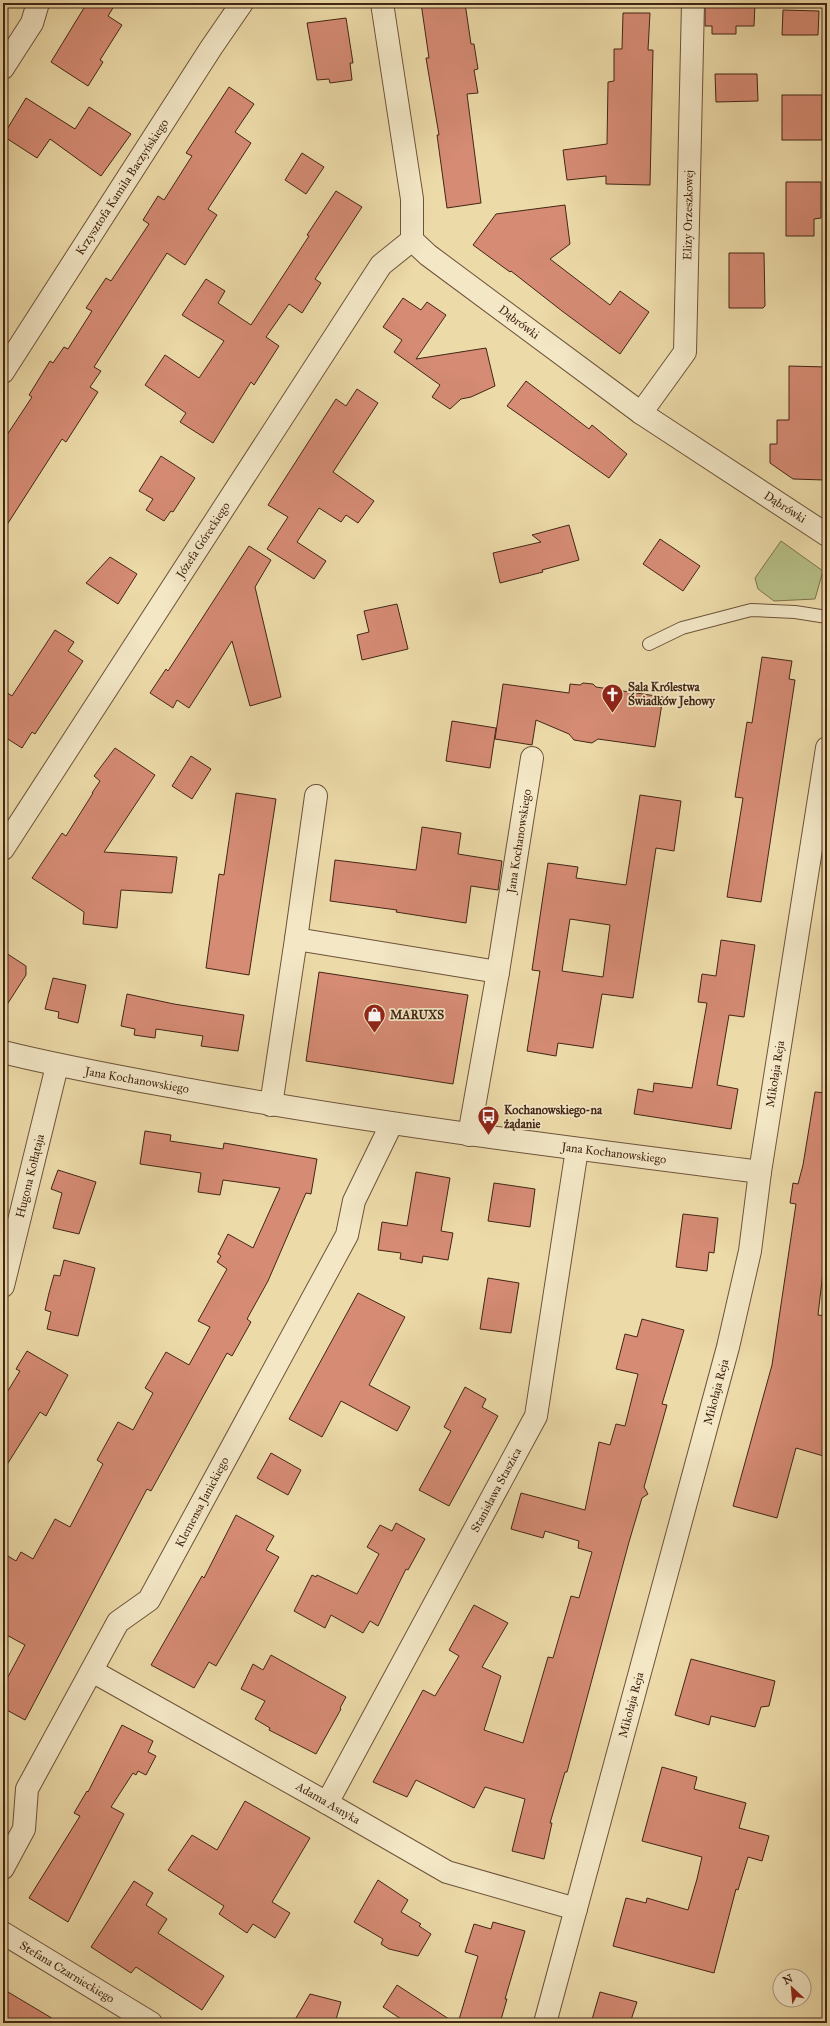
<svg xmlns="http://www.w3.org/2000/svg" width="830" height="2026" viewBox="0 0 830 2026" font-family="'IM FELL Great Primer',serif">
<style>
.green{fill:#b7c088;stroke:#7d734e}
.building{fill:#d58b74;stroke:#432615;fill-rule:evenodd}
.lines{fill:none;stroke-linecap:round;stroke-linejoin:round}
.lane-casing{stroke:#6d533a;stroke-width:14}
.street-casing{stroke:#6d533a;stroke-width:24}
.lane{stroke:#f3e7c6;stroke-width:12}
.street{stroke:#f3e7c6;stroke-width:22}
.labels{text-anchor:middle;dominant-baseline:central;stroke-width:3.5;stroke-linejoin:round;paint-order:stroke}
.street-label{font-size:12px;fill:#432615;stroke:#f3e7c6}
.poi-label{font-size:12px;font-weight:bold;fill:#432615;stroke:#f3e7c6;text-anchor:start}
</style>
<rect width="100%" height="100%" fill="#ecdaa8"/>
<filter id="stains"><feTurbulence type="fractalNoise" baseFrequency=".005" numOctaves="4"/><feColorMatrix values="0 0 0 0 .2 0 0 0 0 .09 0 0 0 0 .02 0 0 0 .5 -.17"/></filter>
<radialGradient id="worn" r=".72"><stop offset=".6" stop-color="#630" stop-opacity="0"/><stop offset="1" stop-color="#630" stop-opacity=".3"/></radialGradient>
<polygon class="green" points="781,541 823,571 815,599 774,601 758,589 755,578"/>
<g class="building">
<polygon points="87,3 116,3 108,16 122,25 100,60 103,62 88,86 51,62"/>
<polygon points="421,3 465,3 471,44 474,44 478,69 474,70 478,93 467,94 481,203 447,208 437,135 439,135 426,58 429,58"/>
<polygon points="705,3 755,3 754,26 736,26 736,34 712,34 712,26 705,26"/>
<polygon points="783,10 819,11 818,35 782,35"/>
<polygon points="623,13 650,13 648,50 653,50 650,185 606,184 606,176 567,180 563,150 607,144 608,82 614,81 614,49 622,49"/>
<polygon points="346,18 353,63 350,63 352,80 330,83 329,79 317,80 307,23"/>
<polygon points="715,74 757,74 758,101 716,102"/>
<polygon points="229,87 254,104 235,132 251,143 208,209 217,215 185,265 167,253 94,367 101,371 90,387 98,392 66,442 62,439 3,531 3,441 32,397 29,395 50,361 53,363 64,347 68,349 92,311 86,308 106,278 111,281 149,224 143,220 158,196 164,200 192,156 186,153"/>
<rect x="782" y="95" width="40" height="45"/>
<polygon points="26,98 75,129 89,107 131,134 101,176 50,139 37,158 3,136"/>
<polygon points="302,153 324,167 306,194 285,180"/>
<polygon points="786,182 821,182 821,218 814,219 814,236 786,236"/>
<polygon points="336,191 362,207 315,279 321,283 302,313 289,304 266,337 279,346 254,385 251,382 213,443 180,422 186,413 145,385 165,355 199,378 224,341 182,315 206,279 225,291 218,303 251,325 309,236 307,235"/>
<polygon points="565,205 570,244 550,259 610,305 620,291 649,312 620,354 562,311 511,271 510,272 473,245 496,214"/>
<polygon points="729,253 764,253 765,306 763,308 729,308"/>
<polygon points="403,298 421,310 427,302 446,315 416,359 486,348 495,386 471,397 461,399 450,409 432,397 440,385 394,352 402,340 383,327"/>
<polygon points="789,366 827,367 824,480 793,479 770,463 770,444 777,444 777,420 789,420"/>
<polygon points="526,381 589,429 592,425 627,454 609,478 507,406"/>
<polygon points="357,389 378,403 333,472 374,501 358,523 346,515 341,522 319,508 297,542 326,561 314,579 267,549 288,517 268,505 336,399 346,406"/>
<polygon points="161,456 195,478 173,512 171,511 164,521 146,510 153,499 139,491"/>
<polygon points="569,525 579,560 542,570 543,572 500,583 493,553 541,542 532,535"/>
<polygon points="660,539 700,566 683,591 643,564"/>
<polygon points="249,546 271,560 255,587 281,697 250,706 232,641 189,708 177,700 173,708 150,693 166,669 168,671"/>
<polygon points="110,557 137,574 118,604 86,583"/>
<polygon points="397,604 408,649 362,660 357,635 369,632 364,611"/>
<polygon points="55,630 74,642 68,651 83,661 35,734 32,732 22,748 3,736 3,690 12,696"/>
<polygon points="762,657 792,661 789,679 795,680 761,902 727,897 743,798 735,797 747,722 752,723"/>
<polygon points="583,683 593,684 596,687 663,697 655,747 598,739 592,743 574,740 569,734 536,720 532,745 495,739 503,684 569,693 570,684 580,685"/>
<polygon points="452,721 496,728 490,768 446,761"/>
<polygon points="115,748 155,775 104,852 177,857 172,893 121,890 117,928 83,924 84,912 32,878 62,833 66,836 93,793 92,793 100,781 94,776"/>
<polygon points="191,756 211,769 192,799 172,786"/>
<polygon points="236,793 276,799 249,975 206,968 219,874 224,875"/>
<path d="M 640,795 L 681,801 L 674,851 L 656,848 L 633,998 L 602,994 L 593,1048 L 558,1043 L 556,1056 L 527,1051 L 540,971 L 532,970 L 548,863 L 578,867 L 576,878 L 626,885 ZM 570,919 L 610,925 L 603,977 L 562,971 Z"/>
<polygon points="422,827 461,833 458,854 502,861 498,890 471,886 466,923 396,912 397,910 330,901 335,860 416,870"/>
<polygon points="721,940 755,945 744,1017 729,1015 717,1085 738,1089 731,1129 634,1114 638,1089 653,1092 654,1083 692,1088 707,1003 698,1002 702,974 716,976"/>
<polygon points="3,951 26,966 26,975 3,1011"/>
<polygon points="319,972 468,995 453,1084 306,1061"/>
<polygon points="53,978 86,985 78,1023 58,1018 59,1012 45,1009"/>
<polygon points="127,994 174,1004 244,1015 238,1051 201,1046 203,1036 156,1029 155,1038 134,1035 135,1029 121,1026"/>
<polygon points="815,1092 827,1093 827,1272 823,1272 818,1315 827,1316 827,1457 796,1448 777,1518 733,1506 772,1365 796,1204 790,1203 793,1183 798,1184 803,1165"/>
<polygon points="145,1131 171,1135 170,1141 223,1149 224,1143 317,1159 311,1194 306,1193 268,1281 247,1319 251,1322 232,1356 227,1353 151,1491 147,1489 25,1720 3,1708 3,1686 25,1645 3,1633 3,1553 16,1561 21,1552 33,1559 55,1519 70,1527 103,1464 97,1460 118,1422 133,1430 153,1393 145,1388 166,1352 189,1365 210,1327 198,1321 227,1269 217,1262 221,1256 218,1254 228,1234 253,1248 280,1188 223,1180 220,1195 198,1192 201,1173 140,1164"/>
<polygon points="58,1170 96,1182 79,1234 53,1228 62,1193 51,1189"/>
<polygon points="416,1172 450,1178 441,1231 453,1233 448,1260 423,1256 422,1263 400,1259 401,1253 378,1250 382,1222 407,1226"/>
<polygon points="494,1183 535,1189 530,1227 488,1221"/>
<polygon points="683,1214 718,1218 714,1253 709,1252 707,1271 676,1267"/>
<polygon points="64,1260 95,1268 78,1336 47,1329 51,1312 45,1310 49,1293 54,1275 60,1276"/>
<polygon points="488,1278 519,1283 511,1333 480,1329"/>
<polygon points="358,1293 405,1317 369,1385 410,1407 397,1431 341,1401 322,1437 289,1419"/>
<polygon points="642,1319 684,1330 662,1404 667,1405 644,1487 648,1494 642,1498 629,1542 567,1772 565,1772 550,1823 552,1823 544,1859 512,1851 525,1799 485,1787 474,1808 416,1780 407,1797 373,1782 423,1690 435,1696 459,1656 449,1650 474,1605 508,1623 482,1667 501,1676 484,1730 523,1743 548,1657 553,1658 571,1596 579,1598 592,1552 578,1548 579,1541 545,1531 543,1538 511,1529 521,1493 585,1510 599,1442 610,1445 616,1424 625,1426 638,1374 616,1369 625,1334 637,1337"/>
<polygon points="27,1351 68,1375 46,1416 40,1412 3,1471 3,1399 20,1371 16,1369"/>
<polygon points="465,1387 486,1399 482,1407 498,1416 449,1506 419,1490 451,1431 444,1427"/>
<polygon points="271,1453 301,1470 288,1495 257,1478"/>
<polygon points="236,1515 274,1536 266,1550 279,1557 216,1666 209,1662 194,1688 151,1665 202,1576 204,1578"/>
<polygon points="396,1523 425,1539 408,1570 406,1569 378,1626 370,1621 363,1633 331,1615 325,1628 294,1611 312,1575 316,1577 317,1575 357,1594 379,1554 367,1547 380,1525 392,1531"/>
<polygon points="271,1655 346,1697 340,1708 341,1709 316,1754 269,1730 270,1728 255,1719 265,1701 241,1689 253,1664 263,1670"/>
<polygon points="691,1659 775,1681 769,1706 761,1707 755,1727 711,1716 709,1725 675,1715"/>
<polygon points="122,1725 153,1741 148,1752 156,1756 146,1775 138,1771 136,1775 133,1773 111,1807 124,1814 68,1922 29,1898 80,1816 74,1813 87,1791 88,1792"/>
<polygon points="662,1767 697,1777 694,1789 746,1803 739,1828 769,1836 762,1861 748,1857 738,1890 736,1889 714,1973 613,1946 626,1898 646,1903 647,1898 688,1910 697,1879 702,1857 642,1841"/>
<polygon points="245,1801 310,1838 272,1902 290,1913 275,1938 253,1924 247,1933 219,1914 224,1906 168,1870 192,1835 217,1850"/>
<polygon points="378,1880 408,1900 401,1912 421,1924 419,1926 431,1934 418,1956 389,1949 381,1944 383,1939 354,1922"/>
<polygon points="134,1881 153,1893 146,1905 167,1919 158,1933 224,1976 202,2010 136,1967 131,1973 91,1947"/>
<polygon points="493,1922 525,1931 505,1999 507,1999 500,2023 458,2023 478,1956 465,1952 474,1924 491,1929"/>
<polygon points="397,1985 455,2023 407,2023 383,2007"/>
<polygon points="3,1989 60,2023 3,2023"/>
<polygon points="600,1992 637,2002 630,2023 591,2023"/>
<polygon points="310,1994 341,2002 335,2023 293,2023"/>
</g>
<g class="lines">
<defs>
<polyline id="lane" points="649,644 682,628 751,610 795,612 827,617"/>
<g id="street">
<polyline points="382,3 412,199 412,240 428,255 641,413 827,535"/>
<polyline points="3,68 32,23 38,3"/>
<polyline points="3,372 211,48 242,3"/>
<polyline points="641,413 685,352 693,3"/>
<polyline points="3,849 381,265 412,240"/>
<polyline points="296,939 316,796"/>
<polyline points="498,972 532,758"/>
<path d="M 3,1052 C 67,1068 131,1079 196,1091 C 383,1125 571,1148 760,1172"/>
<polyline points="271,1105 296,939 498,972 469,1135"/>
<polyline points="3,1286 57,1066"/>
<polyline points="92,1671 327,1803 447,1872 576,1909"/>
<polyline points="327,1803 536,1416 577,1149"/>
<polyline points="3,1868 24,1829 27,1789 118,1622 149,1600 347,1235 354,1201 391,1125"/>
<polyline points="3,1933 151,2023"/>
<polyline points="545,2023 728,1347 750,1251 760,1172 827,748"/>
</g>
</defs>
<use href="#lane" class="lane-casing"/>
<use href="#street" class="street-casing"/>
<use href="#lane" class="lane"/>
<use href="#street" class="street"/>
</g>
<defs>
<symbol id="church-pin" viewBox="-11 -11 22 30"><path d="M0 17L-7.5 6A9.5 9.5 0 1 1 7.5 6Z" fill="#8f2418" stroke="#f3e7c6"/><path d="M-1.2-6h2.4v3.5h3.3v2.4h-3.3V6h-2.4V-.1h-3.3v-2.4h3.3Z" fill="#fff"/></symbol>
<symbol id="shop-pin" viewBox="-11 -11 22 30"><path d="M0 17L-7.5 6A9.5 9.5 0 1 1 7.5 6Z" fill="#8f2418" stroke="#f3e7c6"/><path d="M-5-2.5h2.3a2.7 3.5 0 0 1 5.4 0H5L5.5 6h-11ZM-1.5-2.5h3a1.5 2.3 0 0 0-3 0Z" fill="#fff"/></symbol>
<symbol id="bus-pin" viewBox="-11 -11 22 30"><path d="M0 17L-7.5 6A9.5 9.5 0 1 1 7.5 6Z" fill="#8f2418" stroke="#f3e7c6"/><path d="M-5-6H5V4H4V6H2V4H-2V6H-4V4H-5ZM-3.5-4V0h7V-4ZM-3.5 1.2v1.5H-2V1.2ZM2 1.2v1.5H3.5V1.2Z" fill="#fff"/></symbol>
</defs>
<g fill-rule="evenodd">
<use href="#church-pin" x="600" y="682" width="25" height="34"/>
<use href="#shop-pin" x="362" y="1002" width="25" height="34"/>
<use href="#bus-pin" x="476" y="1104" width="25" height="34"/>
</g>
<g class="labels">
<g class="street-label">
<text transform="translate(122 187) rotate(-57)">Krzysztofa Kamila Baczyńskiego</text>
<text transform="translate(688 215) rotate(-89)">Elizy Orzeszkowej</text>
<text transform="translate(519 322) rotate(37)">Dąbrówki</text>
<text transform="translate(785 507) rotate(33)">Dąbrówki</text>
<text transform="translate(203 540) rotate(-57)">Józefa Góreckiego</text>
<text transform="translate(519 841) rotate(-81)">Jana Kochanowskiego</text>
<text transform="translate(775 1074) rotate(-81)">Mikołaja Reja</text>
<text transform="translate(137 1080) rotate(10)">Jana Kochanowskiego</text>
<text transform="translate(614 1153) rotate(7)">Jana Kochanowskiego</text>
<text transform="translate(30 1176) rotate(-76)">Hugona Kołłątaja</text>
<text transform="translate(716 1392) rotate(-75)">Mikołaja Reja</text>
<text transform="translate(496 1490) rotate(-62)">Stanisława Staszica</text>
<text transform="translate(202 1502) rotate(-62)">Klemensa Janickiego</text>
<text transform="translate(631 1705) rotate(-75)">Mikołaja Reja</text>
<text transform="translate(328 1803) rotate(30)">Adama Asnyka</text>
<text transform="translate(67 1972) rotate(31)">Stefana Czarnieckiego</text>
</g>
<g class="poi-label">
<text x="628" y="687">Sala Królestwa<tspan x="628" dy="14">Świadków Jehowy</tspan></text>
<text x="390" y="1015">MARUXS</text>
<text x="504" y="1110">Kochanowskiego-na<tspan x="504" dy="14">żądanie</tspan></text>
</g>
</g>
<rect width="830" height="2026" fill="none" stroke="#ecdaa8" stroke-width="16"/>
<rect x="4" y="4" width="822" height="2018" fill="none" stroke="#432615" stroke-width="2"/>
<rect x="8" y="8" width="814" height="2010" fill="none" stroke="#432615"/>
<g transform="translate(792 1988) rotate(334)"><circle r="19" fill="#f3e7c6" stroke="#ad9a7f"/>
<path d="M0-3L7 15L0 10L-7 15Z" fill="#8f2418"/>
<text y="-6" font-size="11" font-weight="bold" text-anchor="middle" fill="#432615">N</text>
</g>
<rect width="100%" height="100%" filter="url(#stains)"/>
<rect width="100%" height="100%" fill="url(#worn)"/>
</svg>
